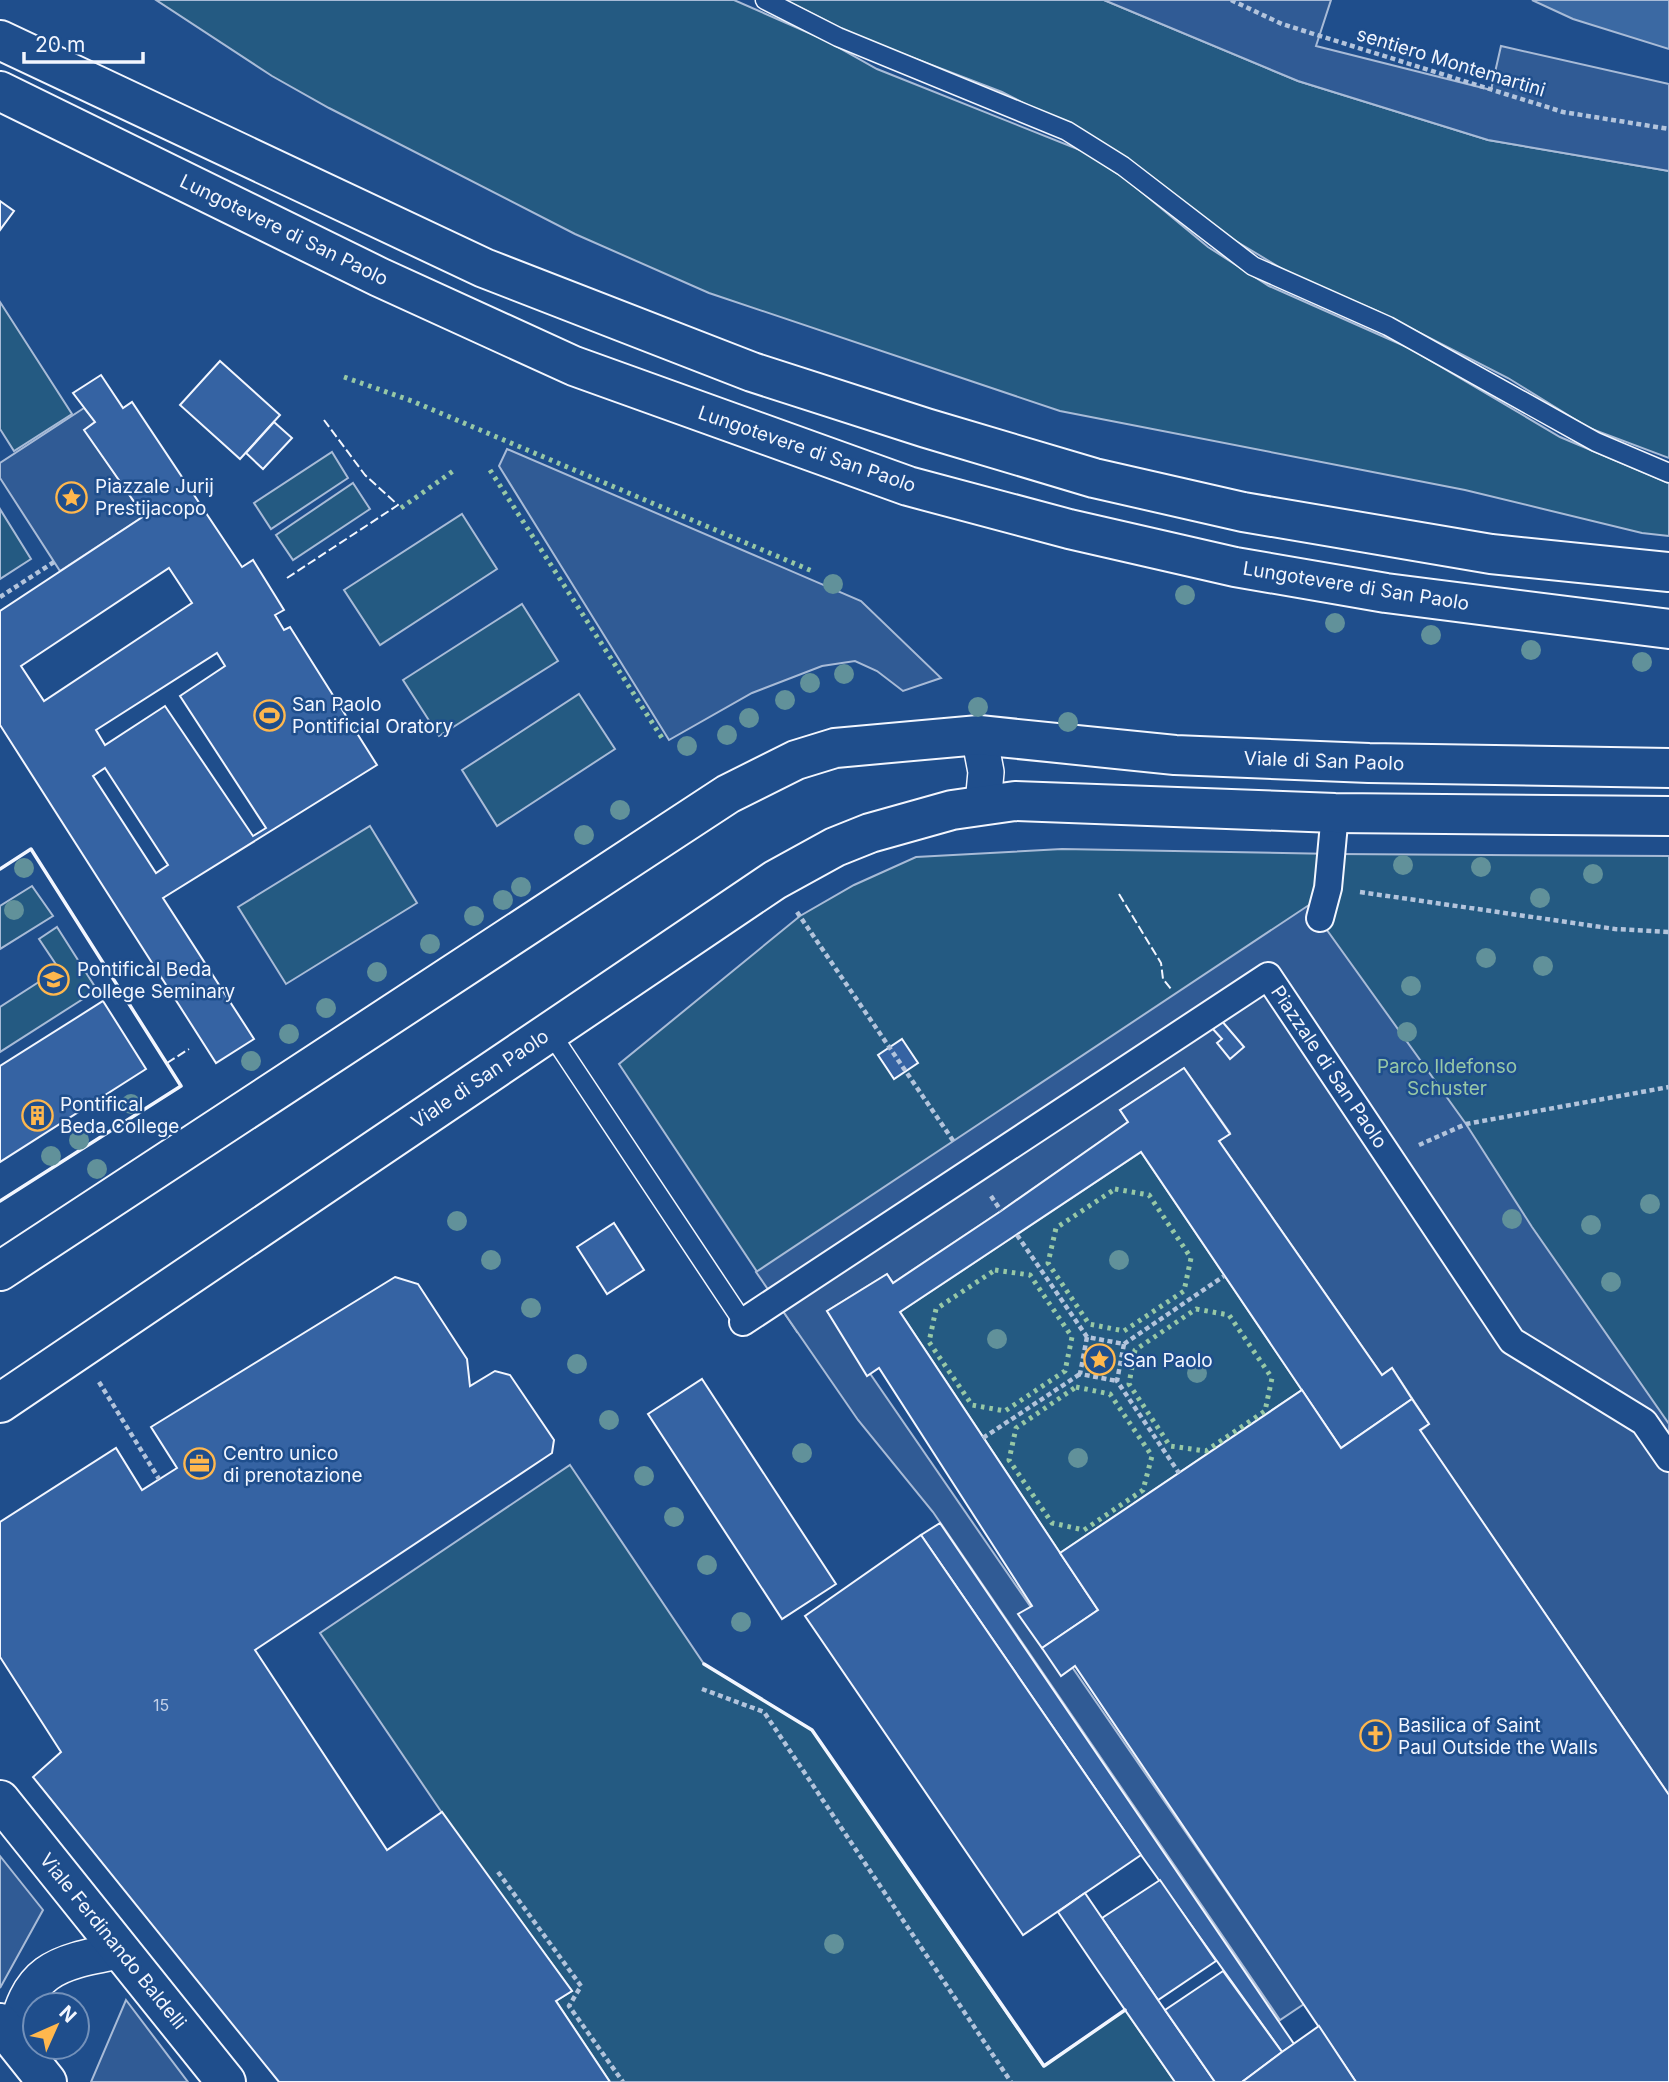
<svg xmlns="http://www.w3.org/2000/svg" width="1669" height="2082" viewBox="0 0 1669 2082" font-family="Inter,sans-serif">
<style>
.green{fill:#245a82;stroke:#a8bbd7;stroke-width:2}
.parking{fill:#305b95;stroke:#a8bbd7;stroke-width:2}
.water{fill:#3b69a3;stroke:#a8bbd7;stroke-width:2}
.building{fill:#3563a3;stroke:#f2f6ff;stroke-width:2;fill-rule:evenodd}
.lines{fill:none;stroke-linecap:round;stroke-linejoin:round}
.service-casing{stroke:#f2f6ff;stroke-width:21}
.pedestrian-casing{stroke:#f2f6ff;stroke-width:30}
.minor-casing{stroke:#f2f6ff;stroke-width:38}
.tertiary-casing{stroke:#f2f6ff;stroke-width:42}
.secondary-casing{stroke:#f2f6ff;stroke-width:42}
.path{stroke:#b3c4dc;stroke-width:4.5;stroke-dasharray:5 3.5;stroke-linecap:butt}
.service{stroke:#1f4e8c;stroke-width:18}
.pedestrian{stroke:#1f4e8c;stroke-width:26}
.minor{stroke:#1f4e8c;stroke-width:35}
.tertiary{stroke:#1f4e8c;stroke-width:38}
.secondary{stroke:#1f4e8c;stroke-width:38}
.hedge{stroke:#97c8a6;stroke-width:5;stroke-dasharray:3.5 5;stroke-linecap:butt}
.fence{stroke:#f2f6ff;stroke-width:2;stroke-dasharray:9 3.5;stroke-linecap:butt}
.wall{stroke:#f2f6ff;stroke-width:3.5}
.tree{fill:#61919a}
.labels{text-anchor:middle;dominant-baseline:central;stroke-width:5;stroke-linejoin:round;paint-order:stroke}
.number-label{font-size:16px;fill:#c3d1e8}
.street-label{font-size:19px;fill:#f2f6ff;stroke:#1f4e8c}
.poi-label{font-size:19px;fill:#f2f6ff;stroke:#1f4e8c;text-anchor:start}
.park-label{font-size:19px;fill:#97c8a6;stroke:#1f4e8c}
</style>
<rect width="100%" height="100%" fill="#1f4e8c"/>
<g class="green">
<polygon points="156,0 734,0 825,40 877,69 1085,152 1127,180 1208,247 1269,286 1409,348 1560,437 1669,483 1669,536 1642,533 1465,490 1060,411 709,293 575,234 329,108 272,76"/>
<polygon points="785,0 1104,0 1298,81 1488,140 1669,171 1669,458 1589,428 1508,378 1379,312 1289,273 1229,237 1092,138 1002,92 856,36"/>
<polygon points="0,302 72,414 14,451 0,429"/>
<polygon points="332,452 348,478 271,529 254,503"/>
<polygon points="353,483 370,509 293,560 276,535"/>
<polygon points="0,509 31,559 0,579"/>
<polygon points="462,514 497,569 380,645 344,590"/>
<polygon points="522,604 558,661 439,736 403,680"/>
<polygon points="579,694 615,749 497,826 462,770"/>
<polygon points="370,826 417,903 286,984 238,907"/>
<polygon points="1062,849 1336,854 1669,856 1669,1795 1392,1368 1382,1375 1219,1141 1230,1133 1184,1068 1120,1110 1128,1122 1001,1211 887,1274 797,1332 619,1064 800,916 854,885 916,857"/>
<polygon points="32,886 53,916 0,949 0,906"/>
<polygon points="57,927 97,990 0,1052 0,1007 59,969 39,939"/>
<polygon points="1141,1152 1302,1390 1060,1553 900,1312"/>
<polygon points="570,1465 704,1664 812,1730 1043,2066 1125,2010 1175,2082 610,2082 556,2001 572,1991 455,1832 320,1633"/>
</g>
<g class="parking">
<polygon points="1104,0 1331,0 1316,46 1491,90 1501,46 1669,84 1669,171 1488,140 1298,81"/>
<polygon points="84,408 95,422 85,430 144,516 60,571 0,478 0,463"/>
<polygon points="507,449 861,601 941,678 903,691 877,671 855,661 822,666 752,693 669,740 499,466"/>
<polygon points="1309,905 1466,1124 1532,1227 1669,1424 1669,1795 1420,1431 1429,1424 1392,1368 1382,1375 1219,1141 1230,1133 1184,1068 1120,1110 1128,1122 1001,1211 893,1283 887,1274 827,1311 1304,2004 1280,2020 933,1512 858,1420 756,1272"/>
<polygon points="0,1856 43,1910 0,1988"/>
<polygon points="126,2000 188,2082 91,2082"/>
</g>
<polygon class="water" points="1532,0 1669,0 1669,49 1573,19"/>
<g class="building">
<polygon points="0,201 14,211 0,230"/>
<polygon points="220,361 280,415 240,459 180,405"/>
<path d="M 101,375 L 123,408 L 132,402 L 242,567 L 253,560 L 284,610 L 275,615 L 284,630 L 290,627 L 377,765 L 163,898 L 254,1039 L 216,1063 L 0,725 L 0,611 L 144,516 L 84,430 L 95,422 L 73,393 ZM 169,568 L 192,603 L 44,701 L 21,666 ZM 217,653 L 225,666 L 180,696 L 266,828 L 253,836 L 165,706 L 105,745 L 96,730 ZM 105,768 L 168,865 L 156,873 L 93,776 Z"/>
<polygon points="274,422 292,438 263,469 246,453"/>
<polygon points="103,1001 146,1069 0,1162 0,1066"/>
<polygon points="1221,1020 1244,1047 1230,1059 1217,1043 1222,1039 1212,1028"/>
<polygon points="902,1039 918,1063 894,1079 878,1055"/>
<polygon points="1184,1068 1230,1134 1219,1141 1382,1375 1392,1368 1412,1399 1341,1448 1141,1152 900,1312 1098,1610 1042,1648 1018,1614 1032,1606 879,1368 867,1376 827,1311 887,1274 893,1283 1001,1211 1128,1122 1120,1110"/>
<polygon points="614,1223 644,1270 607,1294 577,1247"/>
<polygon points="395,1277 418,1284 467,1359 470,1386 495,1371 510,1375 554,1440 552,1453 255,1650 387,1850 442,1812 572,1991 556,2001 610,2082 279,2082 33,1777 61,1752 0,1657 0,1522 116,1448 142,1490 177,1468 151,1427"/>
<polygon points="702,1379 836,1584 782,1619 648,1414"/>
<polygon points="1302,1390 1341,1448 1412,1399 1429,1424 1420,1430 1669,1795 1669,2082 1356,2082 1075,1666 1061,1676 1042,1648 1098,1610 1060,1553"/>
<polygon points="940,1523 1294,2044 1282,2052 1141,1855 921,1535"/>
<polygon points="921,1535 1141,1855 1023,1935 805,1616"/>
<polygon points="1160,1880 1216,1961 1158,2000 1102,1918"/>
<polygon points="1085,1893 1158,2000 1215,2082 1175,2082 1098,1971 1058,1912"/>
<polygon points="1223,1971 1282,2052 1242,2082 1215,2082 1165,2010"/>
<polygon points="1319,2026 1356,2082 1242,2082 1282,2052"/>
</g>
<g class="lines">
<defs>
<g id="service">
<polyline points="765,0 838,37 1067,131 1123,166 1253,266 1388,326 1596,442 1669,473"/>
<polyline points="550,1032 743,1322"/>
</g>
<g id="pedestrian">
<polyline points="1320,918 1328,888 1335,813"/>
<polyline points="743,1322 1268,976 1512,1341 1644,1422 1669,1458"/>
</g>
<g id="minor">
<polyline points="979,735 986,772 983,804"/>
<path d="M 14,2041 C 27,1970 53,1963 119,1951"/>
</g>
<g id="tertiary">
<polyline points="0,1271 728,794 796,760 835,748 979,735 1175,755 1369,763 1669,768"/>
<polyline points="0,1403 775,880 835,847 870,833 952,810 1015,801 1335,813 1669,816"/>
<polyline points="0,1800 226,2082"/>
<polyline points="0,2023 47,2082"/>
</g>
<g id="secondary">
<polyline points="0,40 484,268 752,372 926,428 1094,478 1243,512 1491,554 1669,572"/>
<polyline points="0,91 379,277 574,366 908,486 1069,529 1235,567 1386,593 1669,629"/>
</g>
</defs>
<use href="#service" class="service-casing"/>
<use href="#pedestrian" class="pedestrian-casing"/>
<use href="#minor" class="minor-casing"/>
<use href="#tertiary" class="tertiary-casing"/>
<use href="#secondary" class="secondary-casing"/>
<g class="path">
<polyline points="1231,0 1282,24 1563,112 1669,129"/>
<polyline points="0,597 54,562"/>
<polyline points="1360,892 1615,929 1669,932"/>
<polyline points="797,912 954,1142"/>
<polyline points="1419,1145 1466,1124 1669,1087"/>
<polyline points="991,1196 1001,1211"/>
<polyline points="1017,1235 1087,1337 1124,1344 1117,1381 1179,1473"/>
<polyline points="1087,1337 1080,1374 1117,1381"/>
<polyline points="1124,1344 1224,1276"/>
<polyline points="99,1382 159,1479"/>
<polyline points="983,1438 1080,1374"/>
<polyline points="702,1689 764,1712 1011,2082"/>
<polyline points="498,1872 581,1986 569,2006 623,2082"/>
</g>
<use href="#service" class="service"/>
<use href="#pedestrian" class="pedestrian"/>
<use href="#minor" class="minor"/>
<use href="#tertiary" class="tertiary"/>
<use href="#secondary" class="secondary"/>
<g class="hedge">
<polyline points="344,377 412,401 812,571"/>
<polyline points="490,470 662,738"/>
<polyline points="401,508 456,469"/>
<polygon points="1115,1189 1149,1195 1191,1258 1184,1291 1124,1331 1089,1324 1048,1263 1056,1228"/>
<polygon points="995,1270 1030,1275 1072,1337 1065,1371 1005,1411 972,1405 929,1342 936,1309"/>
<polygon points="1196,1309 1229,1315 1272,1378 1265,1411 1206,1451 1170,1446 1129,1384 1135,1350"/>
<polygon points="1076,1387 1110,1394 1152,1456 1143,1490 1084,1530 1052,1523 1009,1460 1016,1428"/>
</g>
<g class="fence">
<polyline points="287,578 398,505 365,475 324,420"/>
<polyline points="1119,894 1161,963 1163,979 1171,989"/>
<polyline points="167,1063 189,1049"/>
</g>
<g class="wall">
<polyline points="0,869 31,849 181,1086 0,1201"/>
<polyline points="704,1664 812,1730 1044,2066 1125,2010"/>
</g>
</g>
<g class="tree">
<circle cx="833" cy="584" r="10"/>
<circle cx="1185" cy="595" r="10"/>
<circle cx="1335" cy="623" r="10"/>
<circle cx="1431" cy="635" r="10"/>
<circle cx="1531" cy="650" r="10"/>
<circle cx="1642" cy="662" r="10"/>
<circle cx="844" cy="674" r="10"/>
<circle cx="810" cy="683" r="10"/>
<circle cx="785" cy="700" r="10"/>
<circle cx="978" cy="707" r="10"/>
<circle cx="749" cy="718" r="10"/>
<circle cx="1068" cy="722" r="10"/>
<circle cx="727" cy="735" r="10"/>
<circle cx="687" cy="746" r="10"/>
<circle cx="620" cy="810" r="10"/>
<circle cx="584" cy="835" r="10"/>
<circle cx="1403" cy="865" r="10"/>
<circle cx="1481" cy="867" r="10"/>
<circle cx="24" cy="868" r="10"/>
<circle cx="1593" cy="874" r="10"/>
<circle cx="521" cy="887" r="10"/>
<circle cx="1540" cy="898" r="10"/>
<circle cx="503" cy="900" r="10"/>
<circle cx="14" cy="910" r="10"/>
<circle cx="474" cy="916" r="10"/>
<circle cx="430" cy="944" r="10"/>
<circle cx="1486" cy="958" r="10"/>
<circle cx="1543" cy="966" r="10"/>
<circle cx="377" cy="972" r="10"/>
<circle cx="1411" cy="986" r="10"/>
<circle cx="326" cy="1008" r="10"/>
<circle cx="1407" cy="1032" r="10"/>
<circle cx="289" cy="1034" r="10"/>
<circle cx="251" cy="1061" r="10"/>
<circle cx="131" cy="1104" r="10"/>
<circle cx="79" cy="1140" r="10"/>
<circle cx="51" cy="1156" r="10"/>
<circle cx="97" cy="1169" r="10"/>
<circle cx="1650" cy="1204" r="10"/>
<circle cx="1512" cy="1219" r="10"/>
<circle cx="457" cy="1221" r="10"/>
<circle cx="1591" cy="1225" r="10"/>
<circle cx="491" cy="1260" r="10"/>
<circle cx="1119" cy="1260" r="10"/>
<circle cx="1611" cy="1282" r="10"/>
<circle cx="531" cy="1308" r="10"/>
<circle cx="997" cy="1339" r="10"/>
<circle cx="577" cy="1364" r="10"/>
<circle cx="1197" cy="1373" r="10"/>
<circle cx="609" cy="1420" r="10"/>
<circle cx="802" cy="1453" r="10"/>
<circle cx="1078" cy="1458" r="10"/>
<circle cx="644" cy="1476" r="10"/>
<circle cx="674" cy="1517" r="10"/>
<circle cx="707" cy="1565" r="10"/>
<circle cx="741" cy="1622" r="10"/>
<circle cx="834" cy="1944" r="10"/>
</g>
<defs>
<symbol id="sight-ring" viewBox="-11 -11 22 22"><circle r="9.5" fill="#1f4e8c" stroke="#ffb74d" stroke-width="1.5"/><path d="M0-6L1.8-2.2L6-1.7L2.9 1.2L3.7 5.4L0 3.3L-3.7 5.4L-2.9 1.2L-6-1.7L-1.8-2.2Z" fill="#ffb74d"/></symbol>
<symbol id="stadium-ring" viewBox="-11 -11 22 22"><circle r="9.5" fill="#1f4e8c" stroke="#ffb74d" stroke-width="1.5"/><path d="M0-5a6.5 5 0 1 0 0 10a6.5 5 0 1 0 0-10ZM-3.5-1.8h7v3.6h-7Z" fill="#ffb74d"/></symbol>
<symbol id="university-ring" viewBox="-11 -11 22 22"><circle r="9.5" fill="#1f4e8c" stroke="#ffb74d" stroke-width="1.5"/><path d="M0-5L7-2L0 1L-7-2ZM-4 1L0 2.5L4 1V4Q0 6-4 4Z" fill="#ffb74d"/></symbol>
<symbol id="building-ring" viewBox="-11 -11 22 22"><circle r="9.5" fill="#1f4e8c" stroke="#ffb74d" stroke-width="1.5"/><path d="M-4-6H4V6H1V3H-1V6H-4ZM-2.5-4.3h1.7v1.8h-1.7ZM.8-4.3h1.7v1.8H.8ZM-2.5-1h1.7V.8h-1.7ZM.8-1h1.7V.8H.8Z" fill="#ffb74d"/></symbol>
<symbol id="office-ring" viewBox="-11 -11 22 22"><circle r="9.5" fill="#1f4e8c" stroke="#ffb74d" stroke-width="1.5"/><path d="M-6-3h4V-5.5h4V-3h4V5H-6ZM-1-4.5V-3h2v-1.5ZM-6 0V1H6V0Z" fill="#ffb74d"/></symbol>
<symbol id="church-ring" viewBox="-11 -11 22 22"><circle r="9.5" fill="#1f4e8c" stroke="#ffb74d" stroke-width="1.5"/><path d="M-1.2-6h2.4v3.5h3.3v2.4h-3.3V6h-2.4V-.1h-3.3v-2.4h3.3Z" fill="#ffb74d"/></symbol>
</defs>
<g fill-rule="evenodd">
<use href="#sight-ring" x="54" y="480" width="35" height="35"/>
<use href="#stadium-ring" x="252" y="698" width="35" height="35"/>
<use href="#university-ring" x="36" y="962" width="35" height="35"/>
<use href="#building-ring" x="20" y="1098" width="35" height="35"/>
<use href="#sight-ring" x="1082" y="1342" width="35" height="35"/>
<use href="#office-ring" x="182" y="1446" width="35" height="35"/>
<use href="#church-ring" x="1358" y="1718" width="35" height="35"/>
</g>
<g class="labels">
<g class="number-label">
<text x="161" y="1705">15</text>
</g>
<g class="street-label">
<text transform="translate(1451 62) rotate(17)">sentiero Montemartini</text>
<text transform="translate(284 230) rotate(26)">Lungotevere di San Paolo</text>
<text transform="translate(807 449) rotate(19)">Lungotevere di San Paolo</text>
<text transform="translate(1356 586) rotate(9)">Lungotevere di San Paolo</text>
<text transform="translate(1324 761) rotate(2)">Viale di San Paolo</text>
<text transform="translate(1329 1067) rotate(56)">Piazzale di San Paolo</text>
<text transform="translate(480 1079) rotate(-34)">Viale di San Paolo</text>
<text transform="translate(113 1941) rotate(51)">Viale Ferdinando Baldelli</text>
</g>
<g class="poi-label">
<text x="95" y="486">Piazzale Jurij<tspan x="95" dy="22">Prestijacopo</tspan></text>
<text x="292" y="704">San Paolo<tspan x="292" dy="22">Pontificial Oratory</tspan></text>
<text x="77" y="969">Pontifical Beda<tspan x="77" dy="22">College Seminary</tspan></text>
<text x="60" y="1104">Pontifical<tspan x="60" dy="22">Beda College</tspan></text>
<text x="1123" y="1360">San Paolo</text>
<text x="223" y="1453">Centro unico<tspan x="223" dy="22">di prenotazione</tspan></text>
<text x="1398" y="1725">Basilica of Saint<tspan x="1398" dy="22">Paul Outside the Walls</tspan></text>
</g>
<g class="park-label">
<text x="1447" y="1066">Parco Ildefonso<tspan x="1447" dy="22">Schuster</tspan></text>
</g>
</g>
<g transform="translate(56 2026) rotate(45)"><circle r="33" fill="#1f4e8c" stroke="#7391ba" stroke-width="2"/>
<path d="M0-5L12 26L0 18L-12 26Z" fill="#ffb74d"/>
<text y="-10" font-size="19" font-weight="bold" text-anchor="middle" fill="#f2f6ff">N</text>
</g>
<path d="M24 52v10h119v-10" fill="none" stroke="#f2f6ff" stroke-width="3.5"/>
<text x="35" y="52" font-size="21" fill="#f2f6ff" stroke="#1f4e8c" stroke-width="5" paint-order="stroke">20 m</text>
</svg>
